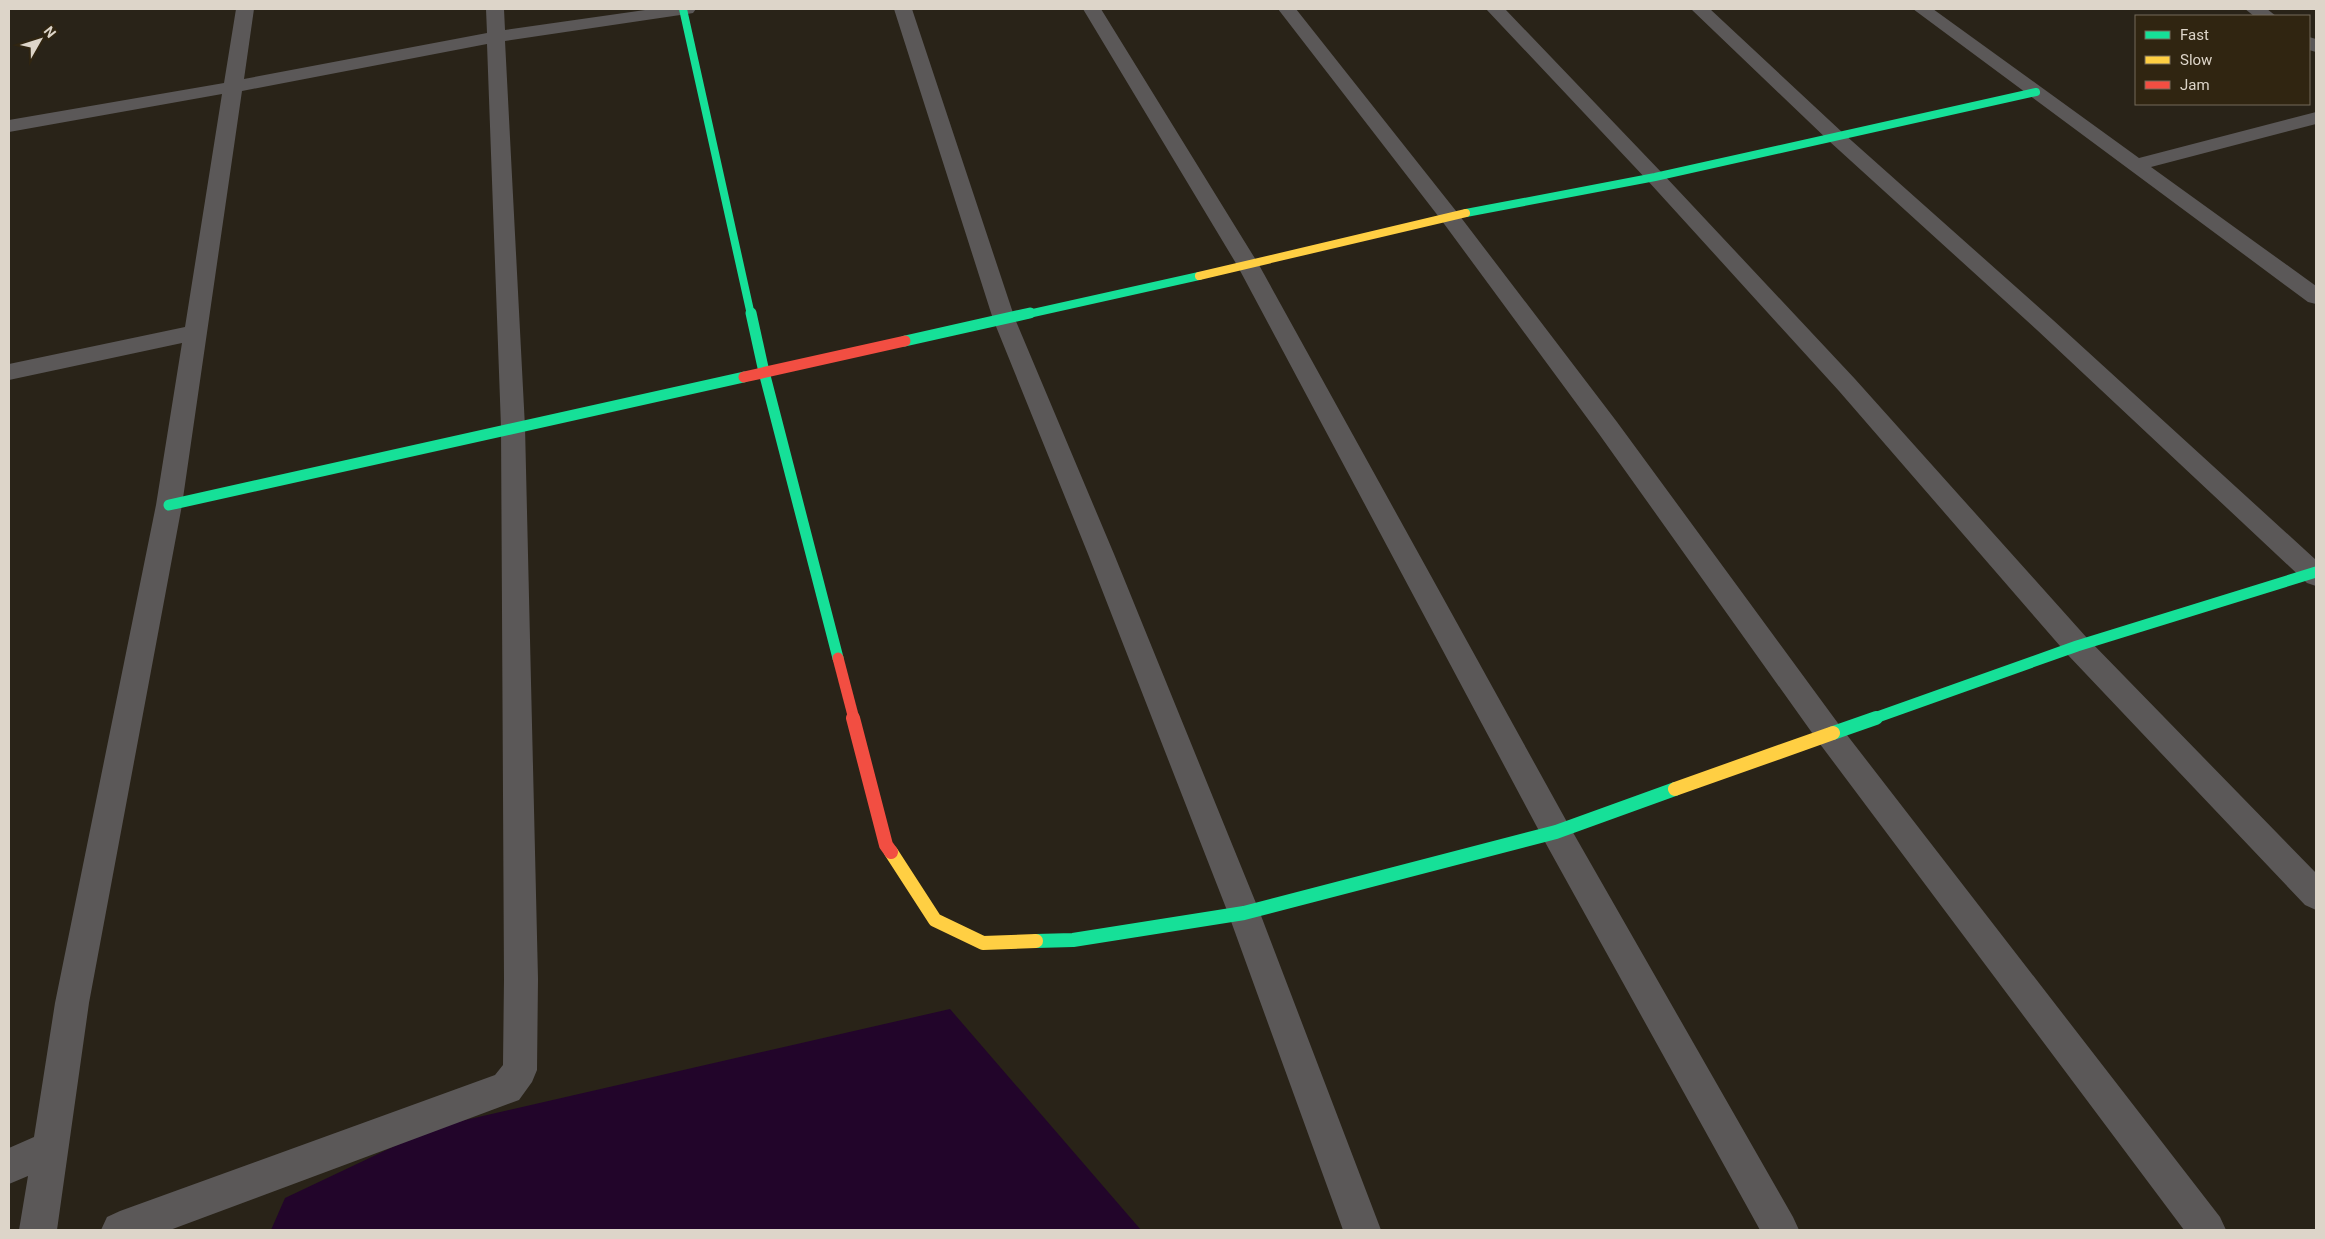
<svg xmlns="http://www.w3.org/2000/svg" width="2325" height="1239" viewBox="0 0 2325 1239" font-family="Roboto,sans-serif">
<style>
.water{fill:#22052a}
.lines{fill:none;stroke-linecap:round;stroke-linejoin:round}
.street{fill:#5b5858;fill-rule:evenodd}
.fast-far2{stroke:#16e098;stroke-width:8}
.fast-far1{stroke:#16e098;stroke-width:11}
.fast{stroke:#16e098;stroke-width:14}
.slow-far1{stroke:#ffcf43;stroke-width:8}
.slow{stroke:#ffcf43;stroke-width:14}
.jam-far1{stroke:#f24e42;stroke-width:11}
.jam{stroke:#f24e42;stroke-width:14}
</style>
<rect width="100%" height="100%" fill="#292318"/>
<polygon class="water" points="950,1009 1141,1230 271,1230 285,1198 435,1127"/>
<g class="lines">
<g class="street">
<polygon points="236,9 254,9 244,79 487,33 486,9 504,9 505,30 652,9 696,9 693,13 687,14 505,41 525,427 538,979 537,1070 532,1082 519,1100 170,1230 101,1230 107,1217 120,1211 495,1075 503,1065 504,979 501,427 487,44 242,91 182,505 89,1003 57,1230 19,1230 28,1176 9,1184 9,1148 34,1137 55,1003 156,505 182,343 9,380 9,364 185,327 222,94 9,132 9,120 224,83"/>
<polygon points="894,9 912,9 1015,319 1114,554 1260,913 1381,1230 1343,1230 1228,913 1088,554 993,319"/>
<polygon points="1083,9 1101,9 1259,265 1567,822 1793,1217 1799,1230 1760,1230 1545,842 1237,265"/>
<polygon points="1278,9 1296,9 1456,211 1617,422 1840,726 2220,1217 2226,1230 2184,1230 1820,744 1599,434 1442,221"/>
<polygon points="1486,9 1505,9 1662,173 1855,379 2087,638 2316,873 2316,910 2305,905 2067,654 1839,391 1648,181"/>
<polygon points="1691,9 1710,9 1843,133 2053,320 2316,560 2316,586 2307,583 2037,330 1829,141"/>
<polygon points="1913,9 1933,9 2139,158 2316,112 2316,124 2151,167 2316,286 2316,304 2308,302"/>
<polygon points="2245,9 2267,9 2276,16 2254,16"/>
<polygon points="2309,37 2316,39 2316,52 2309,50"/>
</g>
<g class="fast-far2">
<polyline points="683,9 751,315"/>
<polyline points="1466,213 1655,177 2036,92"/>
<polyline points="1024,315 1199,276"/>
</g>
<g class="fast-far1">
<polyline points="751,313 764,372 838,658"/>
<polyline points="905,341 1030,313"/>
<polyline points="169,505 744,377"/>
<polyline points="1872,719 2077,646 2316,572"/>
</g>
<g class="fast">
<polyline points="1833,733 1876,718"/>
<polyline points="1036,941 1073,940 1244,913 1556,832 1675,789"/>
</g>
<polyline class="slow-far1" points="1199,276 1466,213"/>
<g class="slow">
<polyline points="1675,789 1833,733"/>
<polyline points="891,852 935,920 983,943 1036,941"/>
</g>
<g class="jam-far1">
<polyline points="744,377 905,341"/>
<polyline points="838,658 854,719"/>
</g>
<polyline class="jam" points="853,718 886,845 891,852"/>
</g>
<rect width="2325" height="1239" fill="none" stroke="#ddd5c9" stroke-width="20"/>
<rect x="2135" y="15" width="175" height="90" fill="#302511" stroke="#756b5b"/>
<rect x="2145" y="31" width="25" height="8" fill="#16e098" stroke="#756b5b"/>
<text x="2180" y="40" font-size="15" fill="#ddd5c9">Fast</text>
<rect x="2145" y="56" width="25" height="8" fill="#ffcf43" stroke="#756b5b"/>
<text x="2180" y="65" font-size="15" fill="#ddd5c9">Slow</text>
<rect x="2145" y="81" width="25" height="8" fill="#f24e42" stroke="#756b5b"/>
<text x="2180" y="90" font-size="15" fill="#ddd5c9">Jam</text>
<g transform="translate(40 40) rotate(51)" stroke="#302511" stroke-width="4" paint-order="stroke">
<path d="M0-4L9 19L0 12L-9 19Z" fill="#ddd5c9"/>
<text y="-8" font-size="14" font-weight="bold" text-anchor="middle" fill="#ddd5c9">N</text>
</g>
</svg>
